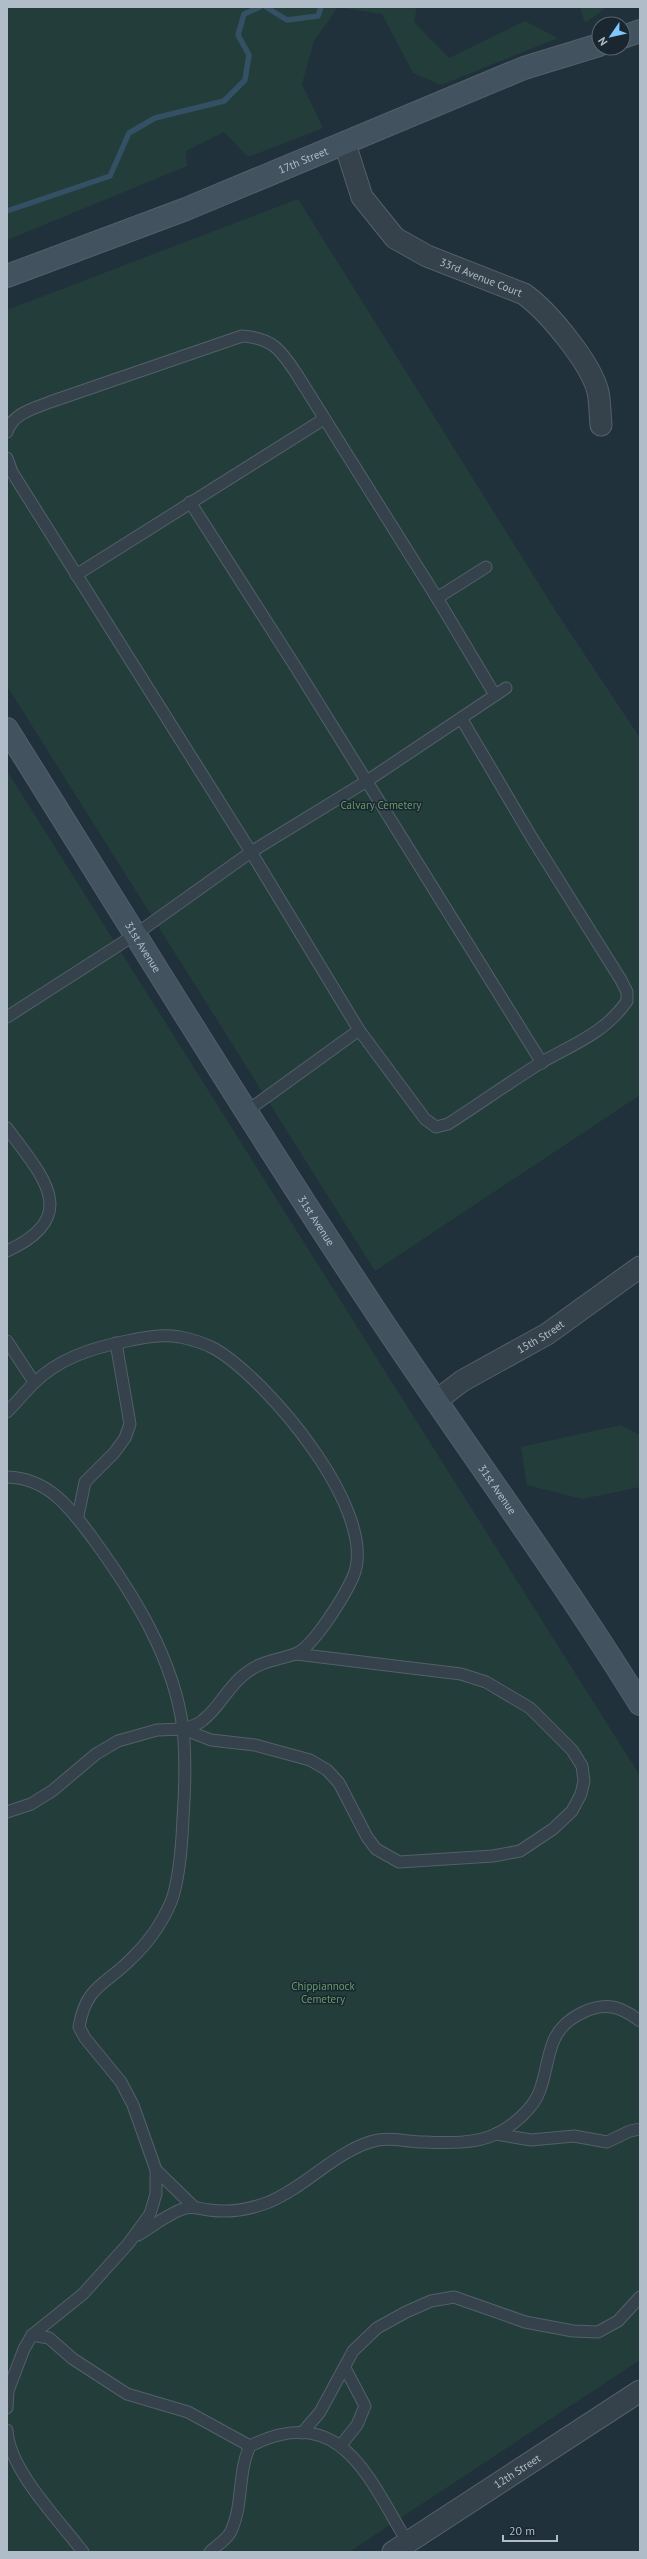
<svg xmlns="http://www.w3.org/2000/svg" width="647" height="2559" viewBox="0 0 647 2559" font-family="'PT Sans',sans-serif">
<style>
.green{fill:#233d3b}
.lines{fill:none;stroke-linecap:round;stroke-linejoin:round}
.stream{stroke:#345064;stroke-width:5.5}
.lane-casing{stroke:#536069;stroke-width:13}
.street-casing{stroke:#536069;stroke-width:23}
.secondary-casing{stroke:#536069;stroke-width:24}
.lane{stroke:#35424c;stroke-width:11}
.street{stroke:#35424c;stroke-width:21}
.secondary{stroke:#43525f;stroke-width:22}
.labels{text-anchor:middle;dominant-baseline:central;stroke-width:3;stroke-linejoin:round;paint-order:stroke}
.street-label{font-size:11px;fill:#b0bdc8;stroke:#1a2730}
.park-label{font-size:11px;fill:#669a68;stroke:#1a2730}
</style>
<rect width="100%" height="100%" fill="#21313c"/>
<g class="green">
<polygon points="7,7 417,7 414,22 449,58 525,21 558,38 441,85 413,73 382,14 338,7 314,41 302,84 323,128 248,157 224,132 186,151 187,166 7,240"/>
<polygon points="580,7 607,7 585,23"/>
<polygon points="298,199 557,613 640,738 640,1095 375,1271 7,686 7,310"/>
<polygon points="7,771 640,1776 640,2360 349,2552 7,2552"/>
<polygon points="621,1425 640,1435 640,1487 582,1499 527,1485 521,1447"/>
</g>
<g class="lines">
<g class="stream">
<polyline points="266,7 287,20 318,16 321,7"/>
<polyline points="7,211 110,176 129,133 155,118 224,101 245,80 249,55 238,35 244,14 260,7"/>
</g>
<defs>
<g id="lane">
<path d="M 7,432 C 13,413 33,409 50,402 L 242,336 C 272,338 280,349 296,373 L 437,598 L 495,695"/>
<path d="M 7,458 L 12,472 L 251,852 L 359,1030 L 425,1119 L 436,1127 L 448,1124 C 479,1104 510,1082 542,1062 C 574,1044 606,1032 627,1001 L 627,992 L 621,980 L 532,838 L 461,718"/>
<polyline points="190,502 295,666 542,1063"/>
<polyline points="76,575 324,419"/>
<polyline points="437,598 486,567"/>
<polyline points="7,1017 136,934 251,852 367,781 506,688"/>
<polyline points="247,1111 359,1030"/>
<path d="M 7,1128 C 42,1176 83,1216 7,1251"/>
<polyline points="7,1341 34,1382"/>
<path d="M 7,1412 C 16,1403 24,1393 33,1384 C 59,1358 92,1348 127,1341 C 145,1337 162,1334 180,1337 C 190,1339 206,1344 215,1349 C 267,1379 381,1514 353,1577 C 345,1595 313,1648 295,1654 C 278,1660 261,1661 246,1673 C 228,1686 220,1707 203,1720 C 198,1725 189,1727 183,1729"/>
<path d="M 7,1477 C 49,1478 71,1509 94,1540 C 134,1595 174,1659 183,1729 C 186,1758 185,1789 183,1818 C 182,1842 180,1879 171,1902 C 162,1923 147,1944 131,1959 C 106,1985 86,1985 79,2027 L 85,2038 L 121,2082 L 133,2105 L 156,2170 L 156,2194 L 150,2214 L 128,2244 L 83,2294 L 32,2335 L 24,2349 L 8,2391 L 7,2408"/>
<polyline points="78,1516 85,1482 114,1453 125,1438 130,1424 116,1343"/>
<polyline points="7,1812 31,1804 52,1791 96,1754 118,1741 157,1730 183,1729 211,1740 255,1745 310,1760 327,1770 339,1783 367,1837 376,1849 399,1862 493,1856 520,1851 553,1829 572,1811 581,1794 584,1781 582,1766 572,1750 530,1708 486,1682 461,1674 296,1654"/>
<polyline points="496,2134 531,2140 574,2136 607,2142 630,2131 640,2129"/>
<polyline points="156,2170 194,2207"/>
<path d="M 138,2235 C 152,2227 170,2212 186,2208 C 194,2206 201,2209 209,2210 C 229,2213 251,2209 269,2202 C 305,2187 333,2154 370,2142 C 388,2136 406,2142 424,2142 C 446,2143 476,2144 496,2134 C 513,2126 534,2108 540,2090 C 546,2074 547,2056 554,2040 C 563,2018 598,1999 622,2010 C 629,2013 635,2017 640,2021"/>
<polyline points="32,2335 49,2338 73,2359 127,2394 188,2412 250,2446"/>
<path d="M 7,2430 C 9,2470 59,2520 83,2552"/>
<polyline points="302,2433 320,2412 353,2351 377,2328 406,2312 431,2301 454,2297 525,2322 573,2331 598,2332 618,2321 640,2297"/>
<polyline points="341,2445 357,2425 365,2406 345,2368"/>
<path d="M 210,2552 C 216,2546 226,2540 230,2533 C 244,2506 237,2473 250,2446 C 341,2400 369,2479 408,2543"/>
</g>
<g id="street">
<path id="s1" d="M 345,144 L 362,197 L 395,238 L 427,256 L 524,294 C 548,311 591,363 598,392 C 600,402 600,415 601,425"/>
<path id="s2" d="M 436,1401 L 462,1381 L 547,1334 L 640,1267"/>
<path id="s3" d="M 393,2552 L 640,2391"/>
</g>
<g id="secondary">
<polyline points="623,37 640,31"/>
<path id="s4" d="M 7,276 L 186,209 L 524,68 L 599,45"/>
<path id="s5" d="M 7,729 C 129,924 249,1120 376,1312 C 463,1443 557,1570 640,1704"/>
</g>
</defs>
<use href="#lane" class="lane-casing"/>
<use href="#street" class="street-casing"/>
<use href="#secondary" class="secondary-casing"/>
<use href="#lane" class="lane"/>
<use href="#street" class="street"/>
<use href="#secondary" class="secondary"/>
</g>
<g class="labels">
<g class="street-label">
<text stroke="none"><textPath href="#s4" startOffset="318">17th Street</textPath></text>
<text stroke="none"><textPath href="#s1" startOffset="203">33rd Avenue Court</textPath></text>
<text stroke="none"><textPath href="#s5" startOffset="257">31st Avenue</textPath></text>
<text stroke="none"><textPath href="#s5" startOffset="581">31st Avenue</textPath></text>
<text stroke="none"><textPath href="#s2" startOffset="123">15th Street</textPath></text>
<text stroke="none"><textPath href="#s5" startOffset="905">31st Avenue</textPath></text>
<text stroke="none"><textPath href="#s3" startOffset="148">12th Street</textPath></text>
</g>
<g class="park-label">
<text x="381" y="805">Calvary Cemetery</text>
<text x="323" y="1986">Chippiannock<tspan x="323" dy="13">Cemetery</tspan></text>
</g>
</g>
<rect width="647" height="2559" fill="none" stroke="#b0bdc8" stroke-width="16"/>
<g transform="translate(611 36) rotate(236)"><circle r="19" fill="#1a2730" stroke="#56636d"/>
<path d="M0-3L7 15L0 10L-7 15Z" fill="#80c7fd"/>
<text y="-6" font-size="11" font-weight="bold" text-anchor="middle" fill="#b0bdc8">N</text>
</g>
<path d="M503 2535v6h54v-6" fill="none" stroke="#b0bdc8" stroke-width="2"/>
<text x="509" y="2535" font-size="12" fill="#b0bdc8" stroke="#1a2730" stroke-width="3" paint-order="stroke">20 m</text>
</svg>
